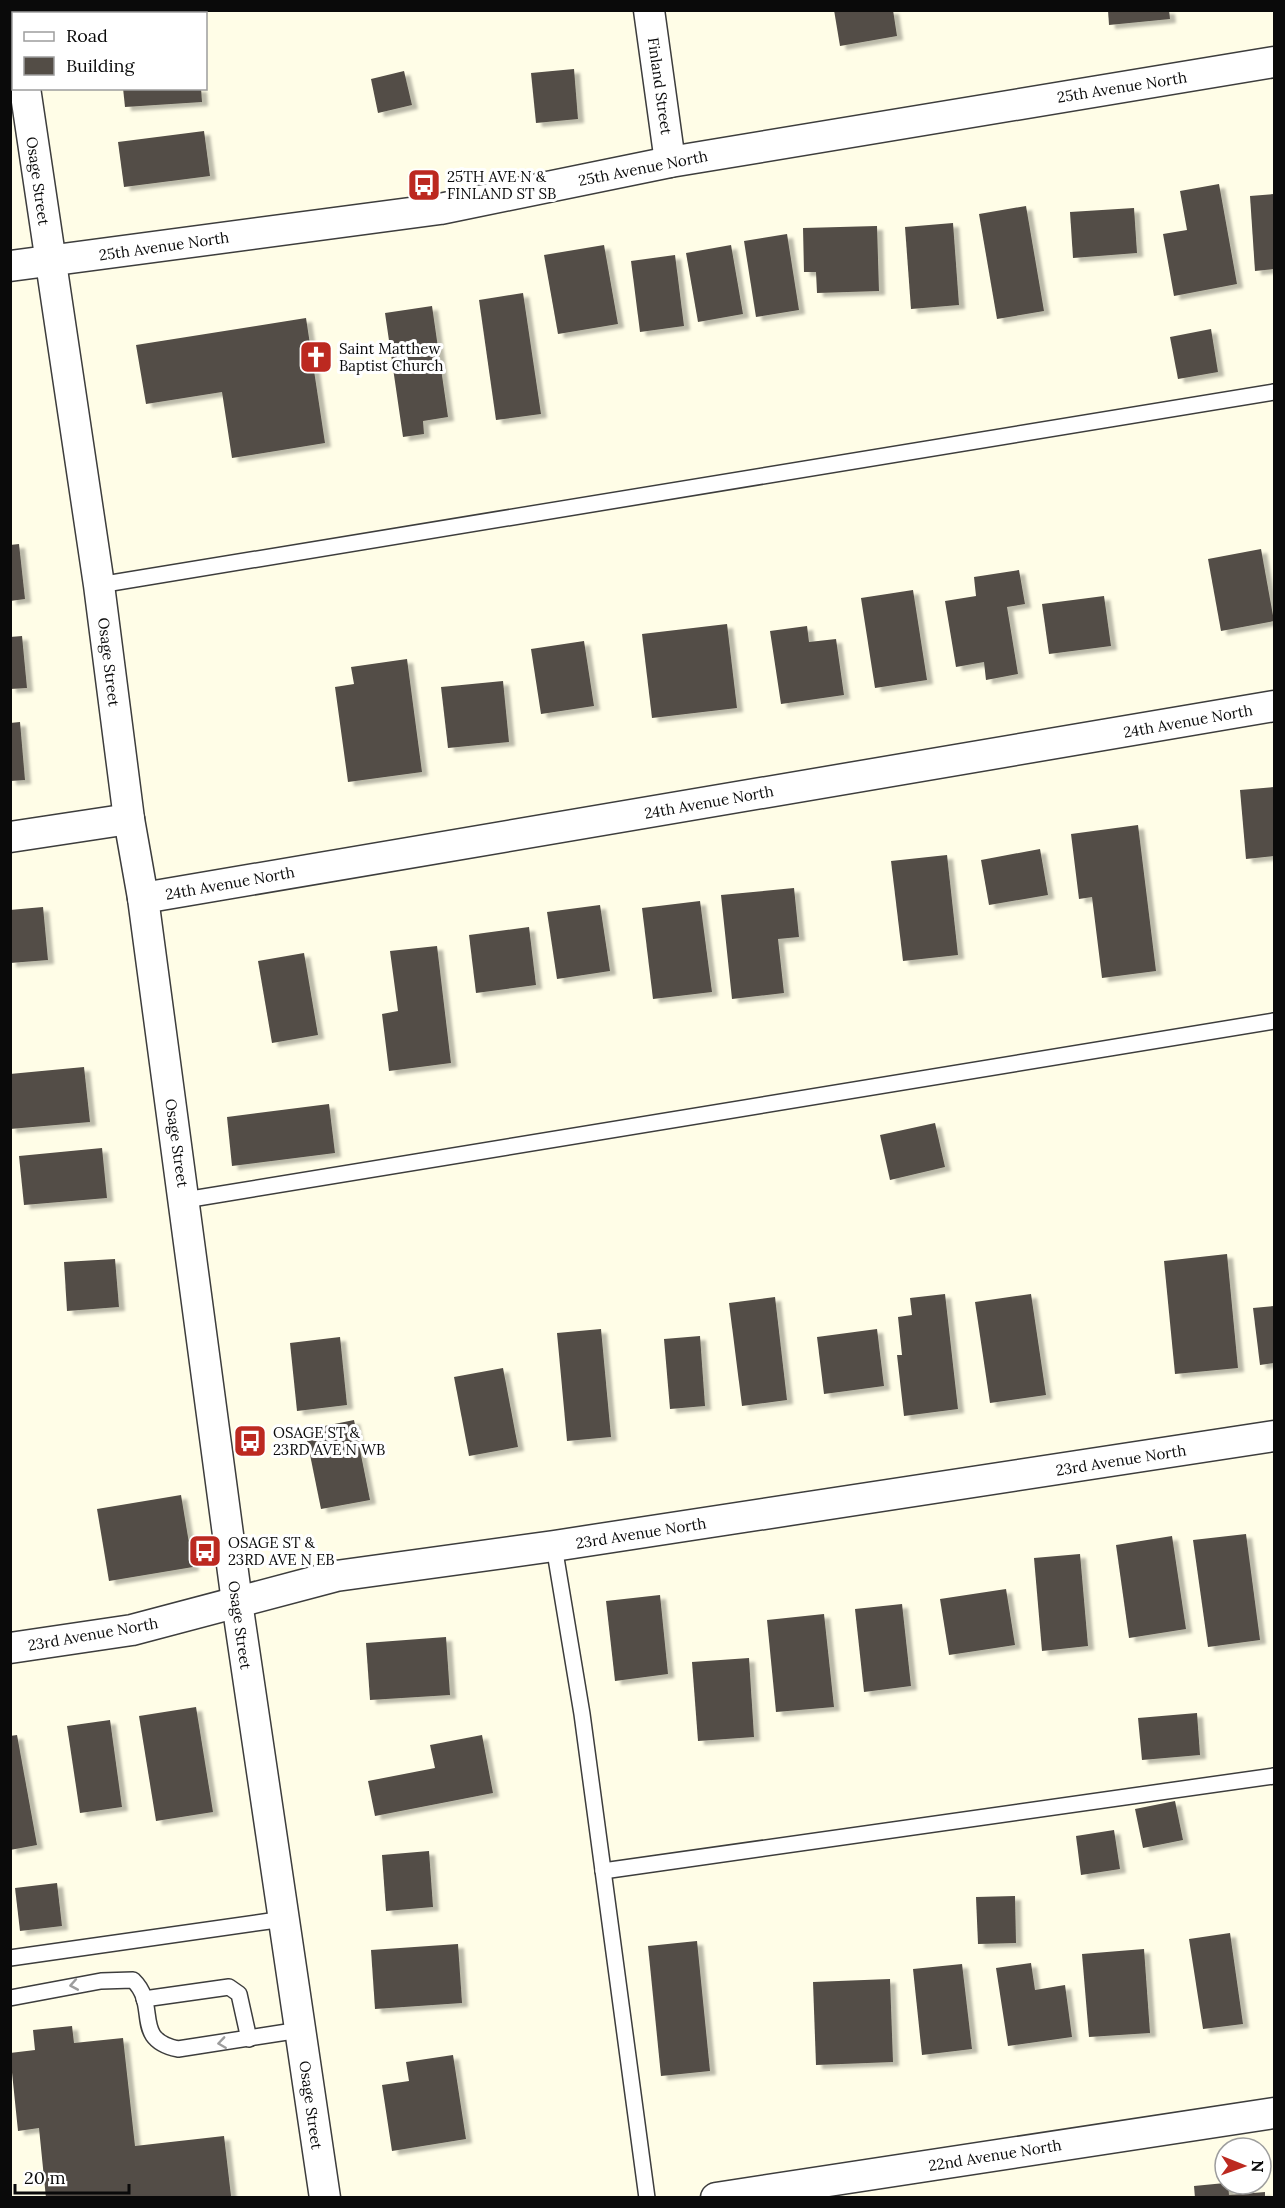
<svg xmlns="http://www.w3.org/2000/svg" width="1285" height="2208" viewBox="0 0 1285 2208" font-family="Lora,serif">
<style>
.building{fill:#534d46;filter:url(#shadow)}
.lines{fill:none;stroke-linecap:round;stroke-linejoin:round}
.lane-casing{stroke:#3d3d3d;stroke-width:18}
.street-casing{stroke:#3d3d3d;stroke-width:33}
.lane{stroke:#fff;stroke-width:15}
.street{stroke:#fff;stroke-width:30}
.oneway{stroke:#9d9d9d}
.labels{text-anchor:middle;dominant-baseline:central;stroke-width:6;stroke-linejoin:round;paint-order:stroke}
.street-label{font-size:15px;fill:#0a0a0a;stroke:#fff}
.poi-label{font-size:15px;fill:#0a0a0a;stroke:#fff;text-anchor:start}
</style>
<defs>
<filter id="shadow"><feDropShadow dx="6" dy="4" stdDeviation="1.5" flood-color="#0004"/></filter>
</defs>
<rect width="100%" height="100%" fill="#fffde7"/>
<g class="building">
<polygon points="111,10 138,10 138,12 112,14"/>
<polygon points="834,10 893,10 897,36 840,46"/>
<polygon points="1108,10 1169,10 1170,19 1109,25"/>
<polygon points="574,69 578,119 536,123 531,73"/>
<polygon points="404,71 412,105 378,113 371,79"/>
<polygon points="123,88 201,88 202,102 125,107"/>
<polygon points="204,131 210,176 124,187 118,142"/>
<polygon points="1219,184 1237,284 1174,296 1163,234 1187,230 1180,191"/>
<polygon points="1274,194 1274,269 1255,271 1250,196"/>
<polygon points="1026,206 1044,311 997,319 979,214"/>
<polygon points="1134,208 1137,253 1073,258 1070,212"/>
<polygon points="953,223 959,305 911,309 905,227"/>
<polygon points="877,226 879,291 817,293 816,272 804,272 803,228"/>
<polygon points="787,234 799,310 756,317 744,241"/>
<polygon points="604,245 618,324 558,334 544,255"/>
<polygon points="731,245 743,314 698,322 686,253"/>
<polygon points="675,255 684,326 640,332 631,261"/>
<polygon points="523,293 541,414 496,420 479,300"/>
<polygon points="432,306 448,417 423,421 424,434 403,437 385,313"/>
<polygon points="306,318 325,443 232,458 222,392 146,404 136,345"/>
<polygon points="1211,329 1218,372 1178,379 1170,337"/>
<polygon points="19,544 25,599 10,601 10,545"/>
<polygon points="1261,549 1274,621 1221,631 1208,559"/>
<polygon points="1019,570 1025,604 1007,607 1018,674 986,680 984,662 956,667 945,601 976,596 974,577"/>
<polygon points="913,590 927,680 875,688 861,598"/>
<polygon points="1104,596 1111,646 1049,654 1042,604"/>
<polygon points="727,624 737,708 652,718 642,634"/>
<polygon points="807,626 809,642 836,639 844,695 781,704 770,631"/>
<polygon points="22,636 27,688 10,689 10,637"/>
<polygon points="584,641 594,706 541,714 531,649"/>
<polygon points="407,659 422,772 348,782 335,687 354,684 351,667"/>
<polygon points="503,681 509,742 448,748 441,687"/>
<polygon points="20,722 25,780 10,781 10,723"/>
<polygon points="1274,787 1274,856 1246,859 1240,790"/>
<polygon points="1138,825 1156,971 1102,978 1092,897 1079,899 1071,834"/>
<polygon points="1040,849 1048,895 989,905 981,860"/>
<polygon points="947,855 958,955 903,961 891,861"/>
<polygon points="794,888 799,937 778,939 784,993 732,999 721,895"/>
<polygon points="700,901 712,992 653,999 642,908"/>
<polygon points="600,905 610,971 557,979 547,912"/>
<polygon points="43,907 48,960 10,963 10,910"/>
<polygon points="529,927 536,985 476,993 469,935"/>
<polygon points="437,946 451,1063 389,1071 382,1014 398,1011 390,951"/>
<polygon points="304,953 318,1035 272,1043 258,961"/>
<polygon points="84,1067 90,1122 10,1129 10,1074"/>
<polygon points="329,1104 335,1153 232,1166 227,1117"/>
<polygon points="935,1123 945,1167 890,1180 880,1135"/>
<polygon points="102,1148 107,1198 24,1205 19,1156"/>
<polygon points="1227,1254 1238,1368 1175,1374 1164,1261"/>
<polygon points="115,1259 119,1307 67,1311 64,1262"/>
<polygon points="945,1294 958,1409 904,1416 897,1355 902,1355 898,1317 912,1315 910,1298"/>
<polygon points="1031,1294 1046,1395 990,1403 975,1302"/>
<polygon points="775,1297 787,1400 742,1406 729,1303"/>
<polygon points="1274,1306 1274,1363 1260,1365 1253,1308"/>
<polygon points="601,1329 611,1437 567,1441 557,1333"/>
<polygon points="877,1329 884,1386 824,1394 817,1337"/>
<polygon points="700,1336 705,1406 670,1409 664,1339"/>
<polygon points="340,1337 347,1405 297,1411 290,1343"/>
<polygon points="503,1368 518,1447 469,1456 454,1377"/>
<polygon points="354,1420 370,1500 321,1509 305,1430"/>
<polygon points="181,1495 193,1567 109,1581 97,1509"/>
<polygon points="1246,1534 1260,1640 1208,1647 1193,1540"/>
<polygon points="1172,1536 1186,1629 1129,1638 1116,1545"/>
<polygon points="1080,1554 1088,1646 1042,1651 1034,1558"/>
<polygon points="1006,1589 1015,1645 949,1655 940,1599"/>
<polygon points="660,1595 668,1674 615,1681 606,1601"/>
<polygon points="902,1604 911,1686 864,1692 855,1609"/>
<polygon points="824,1614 834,1707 776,1712 767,1620"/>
<polygon points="446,1637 450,1695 370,1700 366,1643"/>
<polygon points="749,1658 754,1737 698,1741 692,1662"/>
<polygon points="196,1707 213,1812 156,1821 139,1716"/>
<polygon points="1197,1713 1200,1755 1142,1760 1138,1718"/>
<polygon points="110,1720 122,1807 80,1813 67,1726"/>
<polygon points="17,1735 37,1845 10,1850 10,1736"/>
<polygon points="482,1735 493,1793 375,1816 368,1781 435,1768 430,1745"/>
<polygon points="1175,1801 1183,1840 1143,1848 1135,1809"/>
<polygon points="1114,1830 1120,1869 1081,1875 1076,1836"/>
<polygon points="429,1851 433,1907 386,1911 382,1855"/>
<polygon points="57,1883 62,1926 20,1931 15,1888"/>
<polygon points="1015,1896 1016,1943 978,1944 976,1897"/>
<polygon points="1230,1933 1243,2024 1203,2029 1189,1939"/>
<polygon points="697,1941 710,2071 661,2076 648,1946"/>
<polygon points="458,1944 462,2003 375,2009 371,1950"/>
<polygon points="1144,1949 1150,2033 1089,2037 1082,1954"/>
<polygon points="1031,1963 1035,1990 1065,1985 1072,2037 1008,2046 996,1968"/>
<polygon points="962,1964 972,2049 922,2055 913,1969"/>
<polygon points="890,1979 893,2062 816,2065 813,1982"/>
<polygon points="72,2026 74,2043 123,2038 135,2146 224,2136 231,2196 46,2198 39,2128 18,2131 10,2053 35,2050 33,2030"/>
<polygon points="453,2055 466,2139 392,2151 382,2085 409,2081 406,2062"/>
<polygon points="1225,2183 1228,2184 1229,2195 1265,2192 1265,2198 1195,2198 1194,2186"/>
</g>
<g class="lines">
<defs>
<g id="lane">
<polyline points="99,585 1274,392"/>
<polyline points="185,1200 1274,1021"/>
<polyline points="554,1546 582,1714 647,2198"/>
<polyline points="603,1871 1274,1776"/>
<polyline points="10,1958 284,1919"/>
<path d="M 10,1998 L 101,1981 L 133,1980 C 160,2006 131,2039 178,2049 L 300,2030"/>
<polyline points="144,1999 229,1987 239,1994 249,2039"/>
</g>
<g id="street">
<polyline points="14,10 14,14"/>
<polyline points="649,10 670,162"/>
<polyline points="25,88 99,585 129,819 143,898 237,1602 325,2198"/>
<polyline points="10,266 440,209 670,162 1274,62"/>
<polyline points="10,837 129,819"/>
<polyline points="143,898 1274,706"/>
<polyline points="10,1648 132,1630 336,1576 554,1546 1274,1436"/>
<polyline points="716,2198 1274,2113"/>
</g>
</defs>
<use href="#lane" class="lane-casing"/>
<use href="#street" class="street-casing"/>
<use href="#lane" class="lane"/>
<use href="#street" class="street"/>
</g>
<defs><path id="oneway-chevron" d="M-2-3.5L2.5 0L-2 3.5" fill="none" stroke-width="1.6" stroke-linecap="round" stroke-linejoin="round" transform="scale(1.5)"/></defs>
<g class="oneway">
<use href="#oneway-chevron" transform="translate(74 1985) rotate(170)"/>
<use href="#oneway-chevron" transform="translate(222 2043) rotate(172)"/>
</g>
<defs>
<symbol id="bus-square" viewBox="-11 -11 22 22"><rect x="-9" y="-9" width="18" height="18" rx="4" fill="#bc2920" stroke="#fff"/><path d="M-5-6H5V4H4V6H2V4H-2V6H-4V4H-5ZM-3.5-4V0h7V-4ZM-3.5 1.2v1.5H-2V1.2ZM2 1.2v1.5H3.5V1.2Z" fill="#fff"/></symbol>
<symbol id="church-square" viewBox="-11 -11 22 22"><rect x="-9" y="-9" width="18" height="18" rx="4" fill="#bc2920" stroke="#fff"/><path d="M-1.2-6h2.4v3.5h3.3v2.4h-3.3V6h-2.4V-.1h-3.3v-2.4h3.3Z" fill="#fff"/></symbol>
</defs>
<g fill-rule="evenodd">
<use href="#bus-square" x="405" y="166" width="38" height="38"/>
<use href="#church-square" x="297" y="338" width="38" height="38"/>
<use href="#bus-square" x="231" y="1422" width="38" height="38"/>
<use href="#bus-square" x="186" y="1532" width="38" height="38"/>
</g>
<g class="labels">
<g class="street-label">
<text transform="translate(660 86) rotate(82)">Finland Street</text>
<text transform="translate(1122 87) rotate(-9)">25th Avenue North</text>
<text transform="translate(643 168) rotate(-11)">25th Avenue North</text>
<text transform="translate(38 181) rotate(82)">Osage Street</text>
<text transform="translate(164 246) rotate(-8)">25th Avenue North</text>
<text transform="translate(109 662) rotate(83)">Osage Street</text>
<text transform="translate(1188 721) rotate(-10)">24th Avenue North</text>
<text transform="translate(709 802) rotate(-10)">24th Avenue North</text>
<text transform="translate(230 883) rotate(-10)">24th Avenue North</text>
<text transform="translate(177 1143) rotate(82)">Osage Street</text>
<text transform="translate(1121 1460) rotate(-9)">23rd Avenue North</text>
<text transform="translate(641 1533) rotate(-9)">23rd Avenue North</text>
<text transform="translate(240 1625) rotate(82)">Osage Street</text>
<text transform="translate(93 1634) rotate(-10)">23rd Avenue North</text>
<text transform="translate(311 2105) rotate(82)">Osage Street</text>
<text transform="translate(995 2155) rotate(-9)">22nd Avenue North</text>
</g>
<g class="poi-label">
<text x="447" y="176">25TH AVE N &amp;<tspan x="447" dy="17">FINLAND ST SB</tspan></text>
<text x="339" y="348">Saint Matthew<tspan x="339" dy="17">Baptist Church</tspan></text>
<text x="273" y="1432">OSAGE ST &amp;<tspan x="273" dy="17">23RD AVE N WB</tspan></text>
<text x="228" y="1542">OSAGE ST &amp;<tspan x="228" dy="17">23RD AVE N EB</tspan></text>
</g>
</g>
<rect width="1285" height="2208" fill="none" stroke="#0a0a0a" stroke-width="24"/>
<rect x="12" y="12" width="195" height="78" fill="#ffffff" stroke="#9d9d9d" stroke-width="1.5"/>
<rect x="24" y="32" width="30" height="9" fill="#ffffff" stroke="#9d9d9d" stroke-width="1.5"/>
<text x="66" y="42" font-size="18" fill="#0a0a0a">Road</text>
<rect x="24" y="57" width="30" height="18" fill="#534d46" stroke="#9d9d9d" stroke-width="1.5"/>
<text x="66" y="72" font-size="18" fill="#0a0a0a">Building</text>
<g transform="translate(1243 2166) rotate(91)"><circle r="28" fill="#ffffff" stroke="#9d9d9d" stroke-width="1.5"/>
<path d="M0-4.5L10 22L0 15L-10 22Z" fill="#bc2920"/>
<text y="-9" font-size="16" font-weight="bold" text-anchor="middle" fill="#0a0a0a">N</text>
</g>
<path d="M15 2184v9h114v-9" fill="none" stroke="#0a0a0a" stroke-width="3"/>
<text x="24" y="2184" font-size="18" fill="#0a0a0a" stroke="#ffffff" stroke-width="4.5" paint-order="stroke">20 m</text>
</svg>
